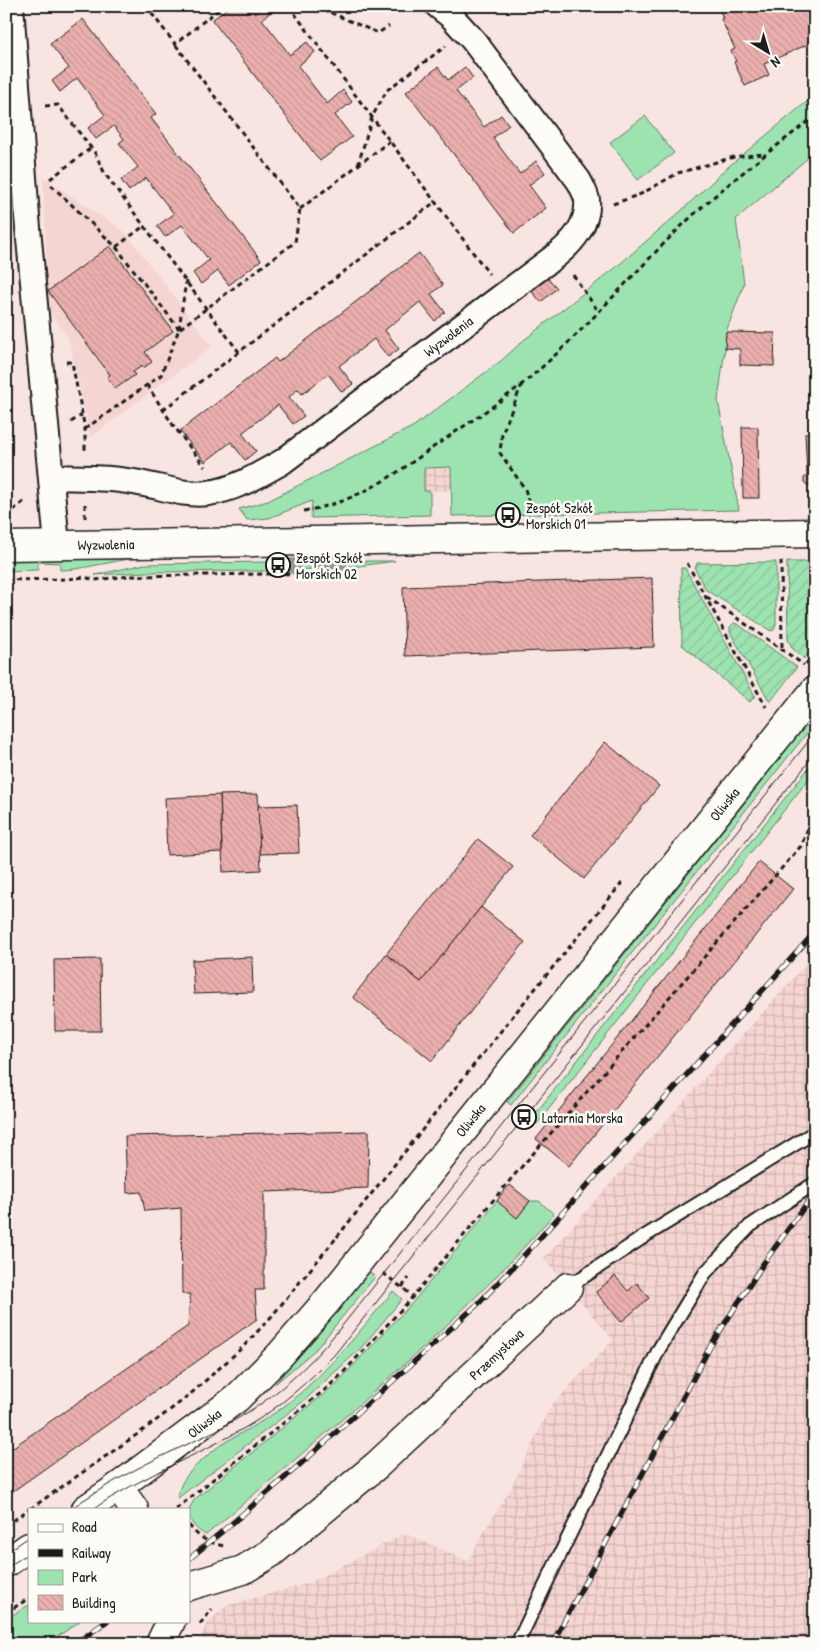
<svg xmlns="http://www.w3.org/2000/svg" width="821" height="1650" viewBox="0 0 821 1650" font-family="'Patrick Hand',sans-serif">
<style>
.built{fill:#f4d5d1}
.industrial{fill:url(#industrial-grid)}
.green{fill:#9de3b0;stroke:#5c8066}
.garden{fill:url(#garden-furrows);stroke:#5c8066}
.building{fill:url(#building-back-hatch);stroke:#1c1c1c}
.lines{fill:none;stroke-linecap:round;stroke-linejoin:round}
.lane-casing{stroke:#1c1c1c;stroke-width:16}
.street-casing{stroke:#1c1c1c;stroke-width:28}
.secondary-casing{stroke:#1c1c1c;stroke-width:31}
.primary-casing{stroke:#1c1c1c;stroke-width:31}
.path{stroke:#1c1c1c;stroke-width:3;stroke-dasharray:5 4;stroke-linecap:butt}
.lane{stroke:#fdfcf7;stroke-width:12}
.street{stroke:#fdfcf7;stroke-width:24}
.secondary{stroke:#fdfcf7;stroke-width:28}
.primary{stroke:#fdfcf7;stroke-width:28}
.tram{stroke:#1c1c1c;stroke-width:1}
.rail-casing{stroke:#1c1c1c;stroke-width:5.5}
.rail{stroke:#fdfcf7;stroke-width:4;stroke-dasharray:11;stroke-linecap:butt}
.tree{fill:#94978d}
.labels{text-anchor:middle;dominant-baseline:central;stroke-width:5;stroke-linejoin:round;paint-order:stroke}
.street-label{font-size:14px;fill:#1c1c1c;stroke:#fdfcf7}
.poi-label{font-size:14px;fill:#1c1c1c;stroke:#fdfcf7;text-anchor:start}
</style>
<defs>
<pattern id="industrial-grid" width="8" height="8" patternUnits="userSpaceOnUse" patternTransform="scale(1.25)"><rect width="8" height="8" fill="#f4d5d1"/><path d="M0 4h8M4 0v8" fill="none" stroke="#d1b6b3"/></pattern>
<pattern id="garden-furrows" width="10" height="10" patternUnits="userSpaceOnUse" patternTransform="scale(1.25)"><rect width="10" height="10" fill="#9de3b0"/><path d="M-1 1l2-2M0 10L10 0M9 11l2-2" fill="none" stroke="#87c297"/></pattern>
<pattern id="building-back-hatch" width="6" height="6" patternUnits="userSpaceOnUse" patternTransform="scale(1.25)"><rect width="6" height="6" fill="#ebafad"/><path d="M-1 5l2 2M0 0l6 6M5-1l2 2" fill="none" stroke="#c99694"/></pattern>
</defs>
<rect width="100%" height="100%" fill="#f8e5e1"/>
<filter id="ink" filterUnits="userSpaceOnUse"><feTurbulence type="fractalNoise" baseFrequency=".02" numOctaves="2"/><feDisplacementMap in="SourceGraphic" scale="10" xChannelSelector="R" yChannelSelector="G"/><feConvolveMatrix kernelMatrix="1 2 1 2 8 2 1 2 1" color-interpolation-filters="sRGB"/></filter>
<g filter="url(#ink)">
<polygon class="built" points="43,177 125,232 212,346 90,438 84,406 68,337 51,315 48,291"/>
<g class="industrial">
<polygon points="452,467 452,491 424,491 424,468"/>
<polygon points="815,954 815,1644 197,1644 207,1624 225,1606 309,1583 400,1536 409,1535 468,1561 479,1540 511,1488 550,1407 613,1340 544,1258"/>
</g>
<g class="green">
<polygon points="815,95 815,113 808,128 815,126 815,152 736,219 744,284 726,332 725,348 718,401 739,510 452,516 451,467 424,468 424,491 430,491 430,515 311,518 312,501 269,518 247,520 239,509 268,501 414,426 502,360 524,340 614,269 680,212 729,166"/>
<polygon points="645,116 674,153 638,180 610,142"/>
<polygon points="139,557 76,569 60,570 60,563 38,562 38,570 6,571 6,559"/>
<polygon points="289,561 395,561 344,568 289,570"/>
<polygon points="268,562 268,571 147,572 95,575 145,564"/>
<polygon points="815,714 815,723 511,1105 507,1102"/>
<polygon points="815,760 815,771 537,1124 531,1119"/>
<path d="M 497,1201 L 517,1218 L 530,1201 L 539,1201 L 554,1214 C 450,1333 326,1433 206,1535 C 191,1527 183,1514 195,1499 L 336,1384 L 413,1302 Z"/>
<polygon points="368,1271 375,1277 316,1349 275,1384"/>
<path d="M 393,1291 L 402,1299 L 361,1348 L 305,1400 L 178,1498 C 179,1477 198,1464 213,1451 C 220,1444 229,1440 238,1435 C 255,1425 272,1416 287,1404 C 328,1372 360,1331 393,1291 Z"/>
<polygon points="29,1605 29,1621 80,1621 47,1644 6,1644 6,1619"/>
</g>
<g class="garden">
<polygon points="776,562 776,624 774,630 771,631 706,590 695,569 697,563"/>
<polygon points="787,562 815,562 815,645 804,659 793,649 788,640"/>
<polygon points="681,568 685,568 755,696 750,702 682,645"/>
<polygon points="734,623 739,625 797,667 770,702 730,632 730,627"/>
</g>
<g class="building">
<polygon points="230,6 252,6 254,8 256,6 278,6 262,19 290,55 307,42 315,52 298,66 327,104 343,90 352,102 335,115 352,137 320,161 212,20"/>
<polygon points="718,6 792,6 794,10 802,6 815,6 815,41 764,64 769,75 745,86 734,62 736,61 731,51 735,49 721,19 723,18"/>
<polygon points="83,19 156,114 151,118 261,260 229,285 218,271 201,284 193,273 209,260 182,225 165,237 157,226 174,214 146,178 129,191 121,180 138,167 119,143 124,139 114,126 96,139 88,128 105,115 77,78 60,92 52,81 69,68 50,44"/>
<polygon points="438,67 448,80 465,67 473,78 456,91 484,127 501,115 509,125 493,138 520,174 536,161 545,173 529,185 546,208 514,233 406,92"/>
<polygon points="110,246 173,331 145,352 152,362 143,368 142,366 133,372 135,375 115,389 107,377 110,375 48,291"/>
<polygon points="419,253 443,285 431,294 445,312 435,321 420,302 385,330 399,349 388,357 374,339 339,366 353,384 342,392 328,374 302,394 298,389 289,397 304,416 293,424 278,405 242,433 256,451 245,460 231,442 205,462 180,431 275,358 278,362"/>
<polygon points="543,273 557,288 541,302 527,286"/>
<polygon points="726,332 775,333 774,366 740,365 740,349 725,348"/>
<polygon points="742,427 758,427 759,498 743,498"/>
<polygon points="805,433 815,433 815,481 812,484 807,485 804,482 804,478 807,476"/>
<polygon points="652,578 654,647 405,656 403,587"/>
<polygon points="605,742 659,786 584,879 530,835"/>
<polygon points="258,794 261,870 223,872 220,795"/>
<polygon points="220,795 222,852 167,855 165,798"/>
<polygon points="297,805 299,853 260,854 258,806"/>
<polygon points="478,839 513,867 421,982 386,954"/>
<polygon points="759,862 793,889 569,1166 536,1139"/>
<polygon points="481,907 525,942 432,1061 353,997 386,954 421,982"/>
<polygon points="252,957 253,992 194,994 192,960"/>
<polygon points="100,959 101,1031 55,1031 54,960"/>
<polygon points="369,1131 368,1188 264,1192 264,1290 255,1290 257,1319 6,1496 6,1452 188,1326 190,1294 182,1294 181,1208 145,1211 141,1192 127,1193 125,1136"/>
<polygon points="510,1185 530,1201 517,1218 497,1201 504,1190"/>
<polygon points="615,1276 628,1291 637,1283 649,1298 621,1322 596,1292"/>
</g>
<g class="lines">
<defs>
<g id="lane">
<polyline points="568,1287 645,1236 815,1132"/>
<polyline points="517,1644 659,1349 705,1273 750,1226 815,1183"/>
</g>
<g id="street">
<polyline points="11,6 27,217 57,545"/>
<path d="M 52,477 C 82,478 113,477 144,484 C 166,488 185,496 208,493 C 234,490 259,475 282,462 L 558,254 C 574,241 589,222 587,200 C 586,194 582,187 579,181 L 473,40 L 452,17 L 438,6"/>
</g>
<g id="secondary">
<polyline points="86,1509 118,1487"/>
<polyline points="6,1563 29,1547"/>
</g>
<g id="primary">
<polyline points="6,546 815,533"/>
<polyline points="134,1509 118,1487 237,1398 280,1355 327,1301 815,690"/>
<polyline points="189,1586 243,1570 271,1553 377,1465 568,1287"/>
<polyline points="160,1644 171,1621"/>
</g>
</defs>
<use href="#lane" class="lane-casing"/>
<use href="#street" class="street-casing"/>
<use href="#secondary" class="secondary-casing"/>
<use href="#primary" class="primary-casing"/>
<g class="path">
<polyline points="146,6 175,44 223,6"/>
<polyline points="289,6 489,274"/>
<polyline points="325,6 329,12 378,33 389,26"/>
<polyline points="45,106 58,105 95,153 105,174 239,352 435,202"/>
<polyline points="358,165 372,117 387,90 446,46"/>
<polyline points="50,179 91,148"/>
<polyline points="51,185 116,247 144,226"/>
<polyline points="613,204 641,194 678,173 734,157 765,154"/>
<polyline points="300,209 390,141"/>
<polyline points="116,247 179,329"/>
<polyline points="573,275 598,311"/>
<polyline points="179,329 186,281"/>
<polyline points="66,362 72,362 85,429 85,453"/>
<polyline points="522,384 502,434 500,453 525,489 531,510"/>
<polyline points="147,385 173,425 205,467"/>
<polyline points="163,410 239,352"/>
<polyline points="71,422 82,415"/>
<polyline points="85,429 161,375 179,329 295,242 300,209 175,44"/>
<path d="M 304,511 C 357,502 393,476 435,446 C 468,423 503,401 533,375 C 590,326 637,268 691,217 C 730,181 773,149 815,116"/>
<polyline points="6,516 27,499"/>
<polyline points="85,518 85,502"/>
<polyline points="781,561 782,648"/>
<polyline points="687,563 766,707"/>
<polyline points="6,580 68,579 84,577 95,580 130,576 340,573 359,570"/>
<polyline points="707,597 804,665"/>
<polyline points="806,664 815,652"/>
<polyline points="337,1237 512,1017 622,883"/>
<polyline points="383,1273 413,1296"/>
<polyline points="402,1287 409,1278"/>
<polyline points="30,1509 142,1431 186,1398 243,1347 271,1317 337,1237"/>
<polyline points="176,1509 327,1388 341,1375 409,1301 511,1179 801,846 815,810"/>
<path d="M 189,1525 C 197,1537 209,1543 224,1546"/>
<polyline points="6,1526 29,1509"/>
<polyline points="6,1613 29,1598"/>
<polyline points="200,1624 212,1609"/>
</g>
<use href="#lane" class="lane"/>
<use href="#street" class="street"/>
<use href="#secondary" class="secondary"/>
<use href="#primary" class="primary"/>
<g class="tram">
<path d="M 70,1509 C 98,1490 126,1474 156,1459 C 187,1444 219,1431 248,1412 C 286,1389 318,1356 346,1321 L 815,733"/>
<path d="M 93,1509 C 142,1476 197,1456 248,1426 C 280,1407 309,1381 335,1354 L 815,754"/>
<polyline points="6,1553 29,1537"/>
<polyline points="6,1568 29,1553"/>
</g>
<defs>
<g id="rail">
<polyline points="189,1559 236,1520 312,1454 479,1303 530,1249 815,932"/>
<polyline points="75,1644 107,1621"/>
<polyline points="552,1644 711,1345 763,1264 815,1192"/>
</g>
</defs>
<use href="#rail" class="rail-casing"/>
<use href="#rail" class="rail"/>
</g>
<g class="tree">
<circle cx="339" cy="564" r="8"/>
<circle cx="324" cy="565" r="8"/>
<circle cx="293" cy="566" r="8"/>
</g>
</g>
<defs>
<symbol id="bus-ring" viewBox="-11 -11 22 22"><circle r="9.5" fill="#fdfcf7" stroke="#1c1c1c" stroke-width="1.5"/><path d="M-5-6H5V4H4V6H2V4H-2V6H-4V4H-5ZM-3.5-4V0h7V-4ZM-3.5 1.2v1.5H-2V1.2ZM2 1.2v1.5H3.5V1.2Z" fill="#1c1c1c"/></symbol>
</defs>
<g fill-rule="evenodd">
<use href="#bus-ring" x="494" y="501" width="28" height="28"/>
<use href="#bus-ring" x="264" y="551" width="28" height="28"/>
<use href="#bus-ring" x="510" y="1103" width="28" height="28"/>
</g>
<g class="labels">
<g class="street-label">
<text transform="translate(448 336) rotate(-37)">Wyzwolenia</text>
<text transform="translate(106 544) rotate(-1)">Wyzwolenia</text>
<text transform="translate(724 804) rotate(-51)">Oliwska</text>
<text transform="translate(470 1120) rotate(-51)">Oliwska</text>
<text transform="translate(496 1354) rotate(-43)">Przemysłowa</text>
<text transform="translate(204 1423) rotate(-38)">Oliwska</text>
</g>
<g class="poi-label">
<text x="526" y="507">Zespół Szkół<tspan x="526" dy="16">Morskich 01</tspan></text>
<text x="296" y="557">Zespół Szkół<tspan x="296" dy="16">Morskich 02</tspan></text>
<text x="542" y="1117">Latarnia Morska</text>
</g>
</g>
<rect width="821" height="1650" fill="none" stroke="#fdfcf7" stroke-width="25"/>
<rect x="12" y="12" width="796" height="1625" fill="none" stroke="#1c1c1c" stroke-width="2" filter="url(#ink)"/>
<rect x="28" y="1508" width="162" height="115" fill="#fdfcf7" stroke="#a3a29f"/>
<rect x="38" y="1524" width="25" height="8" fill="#fdfcf7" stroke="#a3a29f"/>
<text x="72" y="1532" font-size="15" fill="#1c1c1c">Road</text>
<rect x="38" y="1549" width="25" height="8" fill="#1c1c1c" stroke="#a3a29f"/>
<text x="72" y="1558" font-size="15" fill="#1c1c1c">Railway</text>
<rect x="38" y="1570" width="25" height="15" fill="#9de3b0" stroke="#a3a29f"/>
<text x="72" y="1582" font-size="15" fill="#1c1c1c">Park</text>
<rect x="38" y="1595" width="25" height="15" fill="url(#building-back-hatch)" stroke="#a3a29f"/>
<text x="72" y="1608" font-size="15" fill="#1c1c1c">Building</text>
<g transform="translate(768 52) rotate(142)" stroke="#fdfcf7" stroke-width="4" paint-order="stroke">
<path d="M0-4L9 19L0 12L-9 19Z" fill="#1c1c1c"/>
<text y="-8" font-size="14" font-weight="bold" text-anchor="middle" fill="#1c1c1c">N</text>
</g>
</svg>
